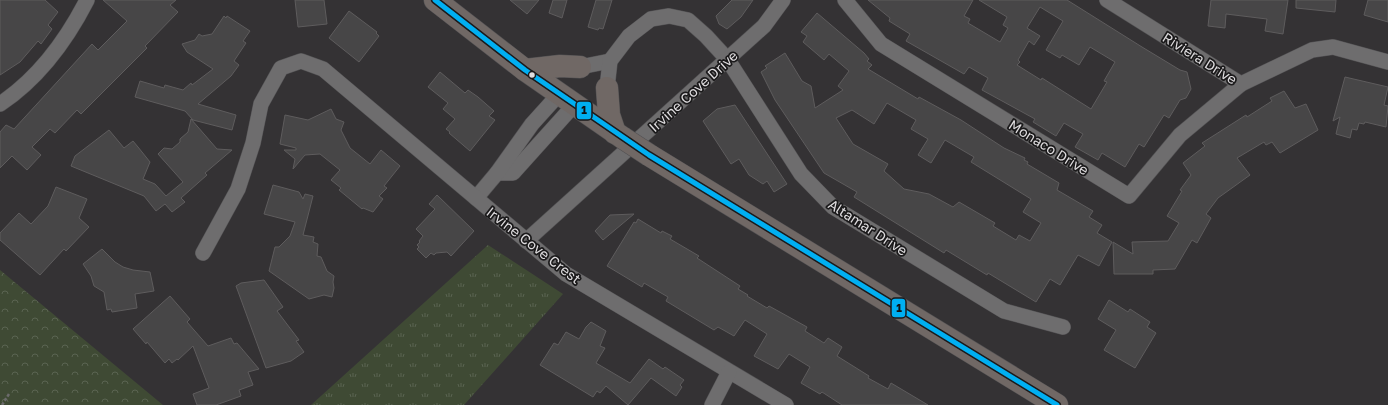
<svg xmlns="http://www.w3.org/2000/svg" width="1388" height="405" viewBox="0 0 1388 405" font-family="'Golos Text',sans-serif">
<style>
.grass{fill:url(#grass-tufts)}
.park{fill:url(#park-crowns)}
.building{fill:#474647;stroke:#5e5c5d;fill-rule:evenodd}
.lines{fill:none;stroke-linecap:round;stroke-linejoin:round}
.street-casing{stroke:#525153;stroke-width:16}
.highway-casing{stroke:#525153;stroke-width:23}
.path{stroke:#6c6b6c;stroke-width:2.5;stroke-dasharray:3 2;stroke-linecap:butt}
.street{stroke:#6e6d6e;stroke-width:15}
.highway{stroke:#706865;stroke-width:22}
.highway-bridge-casing{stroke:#525153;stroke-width:23;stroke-linecap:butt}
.highway-bridge{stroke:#706865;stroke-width:22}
.bus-1-casing{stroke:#1b1a1b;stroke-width:8}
.bus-1{stroke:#00aff2;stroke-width:5}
.bus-dot{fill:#dfdddf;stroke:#1b1a1b;stroke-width:1.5}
.labels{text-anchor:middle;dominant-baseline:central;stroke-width:3.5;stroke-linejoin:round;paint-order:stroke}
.street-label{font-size:14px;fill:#dfdddf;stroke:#1b1a1b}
.line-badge{stroke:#1b1a1b;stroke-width:1.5}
.pale-badge-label{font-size:11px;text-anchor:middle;font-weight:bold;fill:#111}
</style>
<defs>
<pattern id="grass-tufts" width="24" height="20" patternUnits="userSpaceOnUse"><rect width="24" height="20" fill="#3f4a34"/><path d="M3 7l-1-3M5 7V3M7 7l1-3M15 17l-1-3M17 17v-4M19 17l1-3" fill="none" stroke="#5a6451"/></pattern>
<pattern id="park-crowns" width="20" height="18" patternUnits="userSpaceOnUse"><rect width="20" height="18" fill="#3f4a34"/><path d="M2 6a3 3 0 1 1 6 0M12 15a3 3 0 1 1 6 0" fill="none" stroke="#5a6451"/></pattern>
</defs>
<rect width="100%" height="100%" fill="#343234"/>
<polygon class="grass" points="488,245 563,294 464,405 311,405"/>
<polygon class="park" points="0,270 163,405 0,405"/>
<g class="building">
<polygon points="0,0 45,0 58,12 48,25 52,29 41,44 38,41 20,62 0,75"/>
<polygon points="103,0 176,0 170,5 178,12 145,46 147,48 81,114 77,110 55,133 50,129 32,147 41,155 27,170 12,156 0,168 0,132 6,125 14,129 92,44 98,50 127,21"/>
<polygon points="295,0 324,0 327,24 298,27"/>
<polygon points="510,0 539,0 527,14"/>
<polygon points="553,0 567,0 562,18 549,13"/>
<polygon points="596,0 612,0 603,29 599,28 598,30 588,27"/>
<polygon points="732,0 753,0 741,17 727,29 719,24 716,16"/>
<path d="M 868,0 L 973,0 L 964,16 L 970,19 L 968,23 L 1000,42 L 1008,28 L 1003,25 L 1007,17 L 979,0 L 1067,0 L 1142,47 L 1180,70 L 1187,72 L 1191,89 L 1186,98 L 1180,100 L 1169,118 L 1164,115 L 1144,147 L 1139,144 L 1125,167 L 1102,153 L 1098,160 L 1075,147 L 1083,134 L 1064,123 L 1056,136 L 1033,122 L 1035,119 L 982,90 L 988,78 L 969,67 L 964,74 L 906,41 L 910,34 L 889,21 L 890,18 ZM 1040,7 L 1063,21 L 1046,50 L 1060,58 L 1062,55 L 1079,65 L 1090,47 L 1115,62 L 1104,81 L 1107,82 L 1091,109 L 1042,78 L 1041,80 L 1017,65 L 1020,62 L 1018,60 L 1029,41 L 1034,45 L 1040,36 L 1027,28 Z"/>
<polygon points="1211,0 1288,0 1283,34 1265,31 1267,19 1226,14 1225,28 1208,26"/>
<polygon points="1296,0 1336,0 1335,12 1296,8"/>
<polygon points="1368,0 1388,0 1388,22 1364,15"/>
<polygon points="349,11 377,32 376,33 379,36 359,62 329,38"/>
<path d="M 817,13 L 864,53 L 869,59 L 867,61 L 872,65 L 868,69 L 918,99 L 919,97 L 961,120 L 1004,148 L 1025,158 L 1024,160 L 1028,162 L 1027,164 L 1059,183 L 1057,190 L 1093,211 L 1089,217 L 1102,225 L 1097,233 L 1112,242 L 1099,266 L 1078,255 L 1060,285 L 1050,279 L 1036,302 L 988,273 L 987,275 L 946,250 L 944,253 L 854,197 L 857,192 L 824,173 L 775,100 L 761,72 L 767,68 L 765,66 L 785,53 L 802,81 L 811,86 L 815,108 L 843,90 L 838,86 L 849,71 L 829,54 L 824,60 L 803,42 L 807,36 L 801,32 ZM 887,103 L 916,120 L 911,129 L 928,139 L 918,155 L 931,163 L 945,140 L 974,157 L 971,162 L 1031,199 L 1023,212 L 1041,223 L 1030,241 L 1019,235 L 1016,240 L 993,226 L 995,223 L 959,202 L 953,207 L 929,194 L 904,189 L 884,171 L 888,164 L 853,144 L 836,118 L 852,110 L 874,124 Z"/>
<polygon points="224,16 226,18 227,16 250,31 243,41 246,43 234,61 239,65 231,76 198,104 236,115 232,130 193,120 185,111 135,97 140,81 164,88 165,85 183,90 191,83 192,85 213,69 187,52 182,44 195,40 199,34 202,36 212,34"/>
<polygon points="440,72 465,93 468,90 478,97 494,111 489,116 495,120 470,151 449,133 450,132 446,129 455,119 443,109 448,103 428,87"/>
<polygon points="1345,77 1388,87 1384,105 1388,106 1386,127 1365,122 1364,124 1359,123 1357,130 1352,129 1350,138 1336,134 1340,117 1333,121"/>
<polygon points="1284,91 1295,108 1306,104 1318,130 1280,153 1272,142 1266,145 1264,142 1237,158 1250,175 1218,198 1206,214 1211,218 1197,243 1192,240 1175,269 1153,270 1153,274 1114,274 1113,242 1133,254 1132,242 1168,241 1179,223 1167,216 1182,191 1180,190 1191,175 1183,163 1205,146 1202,143 1246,115 1247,117 1272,101 1270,98"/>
<polygon points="735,105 787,184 774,192 767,181 763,184 749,175 739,159 731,164 703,121 717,109"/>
<polygon points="331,109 336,119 344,122 341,130 350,148 370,164 381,150 400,166 384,186 387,188 379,196 383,199 373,212 363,208 362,209 339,190 341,188 331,180 340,170 320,154 305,155 293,169 295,159 284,150 296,150 296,148 280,144 285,115 308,120"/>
<polygon points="191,119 217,149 232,150 205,173 207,175 181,198 185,202 172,212 165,204 156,211 144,196 71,166 75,156 109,130 124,148 133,141 138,147 150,162 143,179 155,184 166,196 183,182 158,154 164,148 172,149 180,142 180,139 188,132"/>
<polygon points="273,185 299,192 303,199 305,194 313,196 303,235 314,237 313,242 318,244 317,256 321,257 327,271 334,276 333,282 334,288 332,297 324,295 309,299 269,271 275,247 279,247 290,236 295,222 264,214"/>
<polygon points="56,187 87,199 79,218 89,227 66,251 64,249 40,275 0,240 0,233 19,213 31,224 48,206"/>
<polygon points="437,195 474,231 451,256 447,252 436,253 434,255 431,253 426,258 417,249 419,247 417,245 420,242 419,241 423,236 416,229 435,209 429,204"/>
<polygon points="634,214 603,240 595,231 610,215"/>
<polygon points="638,219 661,233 662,231 672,236 670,239 699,256 697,258 740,286 738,289 748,295 747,296 767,308 769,306 807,327 805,331 824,343 828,338 842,347 837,356 869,376 868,378 888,389 891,383 928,405 842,405 822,392 820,394 801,383 810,367 789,354 778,369 754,356 767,334 745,320 734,336 718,327 714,330 666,301 668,297 644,283 642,287 607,266 634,222 636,223"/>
<polygon points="102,249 115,262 123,267 133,270 150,272 154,291 135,294 137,308 112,312 111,309 107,310 104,292 94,286 91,276 83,264"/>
<polygon points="264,280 283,307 277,311 299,340 296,341 304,352 291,361 266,368 236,286 241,283"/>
<polygon points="170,296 190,319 187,322 208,346 231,338 234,344 237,343 259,369 248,372 253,385 239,390 241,396 216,405 197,405 193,394 209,388 193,346 178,360 177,359 172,363 169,359 165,363 147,342 146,344 133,329"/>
<polygon points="1109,300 1128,312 1130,309 1150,322 1147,327 1156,333 1135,368 1104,350 1116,330 1098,319"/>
<polygon points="591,322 606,331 600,346 605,348 596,363 630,383 649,359 663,369 665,367 684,380 680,385 682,387 676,396 651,378 628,405 606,386 600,393 597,391 593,397 540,365 554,343 558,345 566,332 579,339 586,327"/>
</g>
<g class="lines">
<defs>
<g id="street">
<polyline points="845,0 881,44 1129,196 1180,135 1241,84"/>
<polyline points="1107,0 1241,84 1312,50 1333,47 1388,62"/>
<polyline points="580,67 610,61"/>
<polyline points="607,88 610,61 629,36 651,19 669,16 688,20 706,36 728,60 801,174 833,207 1004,311 1063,327"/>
<path d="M 0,104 C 39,78 66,41 87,0"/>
<polyline points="497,173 513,173 575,104"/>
<polyline points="476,198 497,173 532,124 560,93"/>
<polyline points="526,241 764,26 783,0"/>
<polyline points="203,253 238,189 253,143 261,104 281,68 301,61 323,69 566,274 786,405"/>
<polyline points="712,405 729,372"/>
</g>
<g id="highway">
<polyline points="435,0 525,70 623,138"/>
<polyline points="525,70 560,66 580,67"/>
<polyline points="607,88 609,115 615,133"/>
<polyline points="649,155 1057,405"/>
</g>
</defs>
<use href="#street" class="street-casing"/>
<use href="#highway" class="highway-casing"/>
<polyline class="path" points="2,405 9,394"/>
<use href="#street" class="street"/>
<use href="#highway" class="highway"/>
<defs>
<polyline id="highway-bridge" points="623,138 649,155"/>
</defs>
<use href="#highway-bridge" class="highway-bridge-casing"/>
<use href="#highway-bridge" class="highway-bridge"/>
<defs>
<polyline id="bus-1" points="435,0 525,70 649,155 1057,405"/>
</defs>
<use href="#bus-1" class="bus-1-casing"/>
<use href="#bus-1" class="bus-1"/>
</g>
<circle class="bus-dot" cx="532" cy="75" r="3.5"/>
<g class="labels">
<g class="street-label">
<text transform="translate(1200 58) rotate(32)">Riviera Drive</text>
<text transform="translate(693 91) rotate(-42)">Irvine Cove Drive</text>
<text transform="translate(1049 147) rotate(32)">Monaco Drive</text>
<text transform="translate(868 227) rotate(33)">Altamar Drive</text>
<text transform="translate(534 245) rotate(38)">Irvine Cove Crest</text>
</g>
</g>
<g class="line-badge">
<rect x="576" y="101" width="16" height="19" rx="4" fill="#00aff2"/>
<rect x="891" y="298" width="15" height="20" rx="4" fill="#00aff2"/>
</g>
<g class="pale-badge-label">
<text x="584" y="114">1</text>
<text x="899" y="312">1</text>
</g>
</svg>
